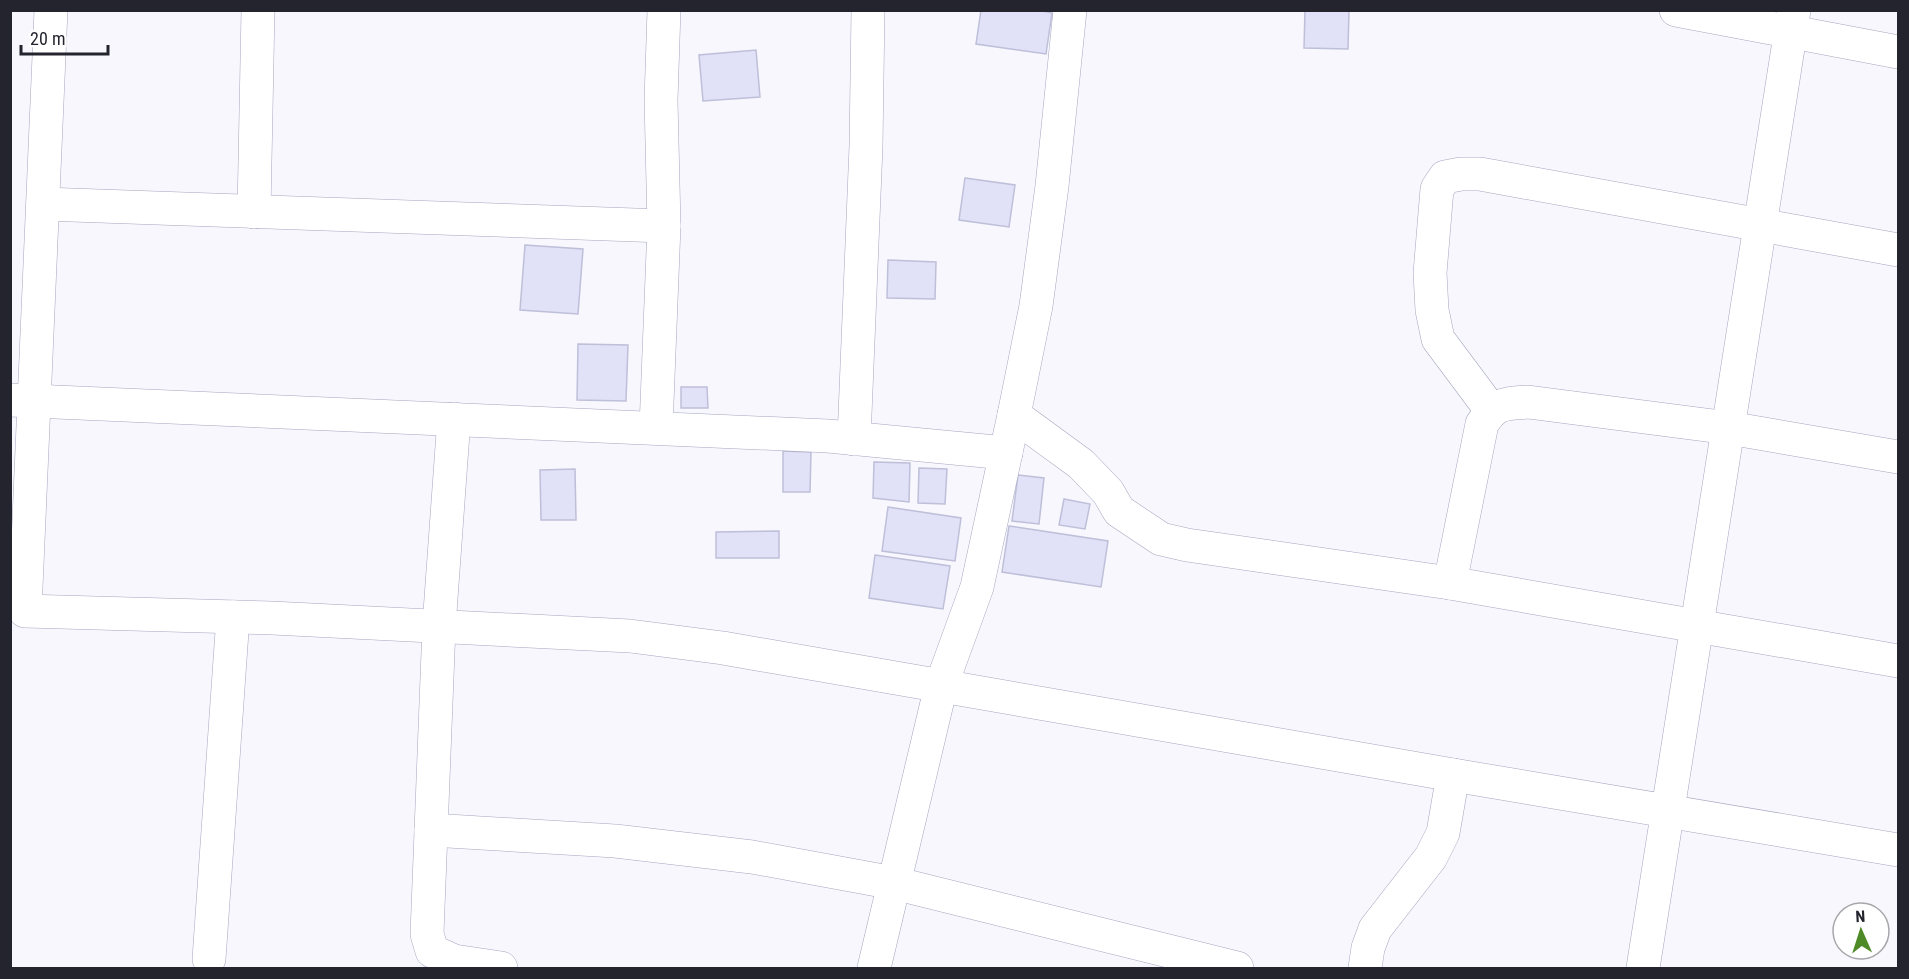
<svg xmlns="http://www.w3.org/2000/svg" width="1909" height="979" viewBox="0 0 1909 979" font-family="'Roboto Condensed',sans-serif">
<style>
.building{fill:#e1e1f7;stroke:#bebfd9;stroke-width:1.5}
.lines{fill:none;stroke-linecap:round;stroke-linejoin:round}
.minor-casing{stroke:#a5a6c0;stroke-width:34}
.minor{stroke:#fff;stroke-width:33}
</style>
<rect width="100%" height="100%" fill="#f7f7fd"/>
<g class="building">
<polygon points="981,10 1038,10 1052,13 1046,54 976,44"/>
<polygon points="1305,10 1349,10 1348,49 1304,48"/>
<polygon points="756,50 760,97 703,101 699,55"/>
<polygon points="965,178 1015,185 1009,227 959,220"/>
<polygon points="525,245 583,249 578,314 520,310"/>
<polygon points="888,260 936,262 935,299 887,298"/>
<polygon points="578,344 628,345 626,401 577,400"/>
<polygon points="681,387 707,387 708,408 681,408"/>
<polygon points="783,451 811,452 810,492 783,492"/>
<polygon points="874,462 910,463 909,502 873,498"/>
<polygon points="919,468 947,469 945,504 918,503"/>
<polygon points="575,469 576,520 541,520 540,470"/>
<polygon points="1018,475 1044,478 1039,524 1012,521"/>
<polygon points="1064,499 1090,504 1085,529 1059,525"/>
<polygon points="888,507 961,518 955,561 882,551"/>
<polygon points="1009,526 1108,541 1101,587 1002,572"/>
<polygon points="779,531 779,558 716,558 716,532"/>
<polygon points="875,555 950,566 943,609 869,598"/>
</g>
<g class="lines">
<defs>
<g id="minor">
<polyline points="51,10 25,611 272,618 630,636 723,648 1453,775 1898,850"/>
<polyline points="1676,10 1898,52"/>
<polyline points="43,204 664,226"/>
<polyline points="254,212 258,10"/>
<polyline points="10,400 828,436 1006,453"/>
<polyline points="1491,410 1438,339 1432,310 1430,273 1437,189 1445,177 1461,174 1480,174 1898,250"/>
<polyline points="1014,415 1081,464 1108,492 1119,511 1161,539 1187,545 1450,583 1898,661"/>
<polyline points="454,419 439,626 427,934 432,951 454,961 501,968"/>
<polyline points="656,428 664,226 661,100 664,10"/>
<polyline points="854,439 866,146 868,10"/>
<path d="M 1450,583 L 1482,424 C 1496,402 1504,404 1528,402 L 1729,428 L 1898,457"/>
<polyline points="431,830 615,841 752,857 894,883 1237,968"/>
<polyline points="209,959 233,617"/>
<polyline points="874,968 941,686 977,587 1014,415 1036,306 1052,186 1070,10"/>
<polyline points="1365,968 1368,948 1375,929 1431,857 1443,833 1453,775"/>
<polyline points="1643,968 1794,10"/>
</g>
</defs>
<use href="#minor" class="minor-casing"/>
<use href="#minor" class="minor"/>
</g>
<rect width="1909" height="979" fill="none" stroke="#24242e" stroke-width="24"/>
<g transform="translate(1861 931) rotate(357)"><circle r="28" fill="#ffffff" stroke="#a7a7ab" stroke-width="1.5"/>
<path d="M0-4.5L10 22L0 15L-10 22Z" fill="#4e8a28"/>
<text y="-9" font-size="16" font-weight="bold" text-anchor="middle" fill="#24242e">N</text>
</g>
<path d="M21 45v9h87v-9" fill="none" stroke="#24242e" stroke-width="3"/>
<text x="30" y="45" font-size="18" fill="#24242e" stroke="#ffffff" stroke-width="4.5" paint-order="stroke">20 m</text>
</svg>
